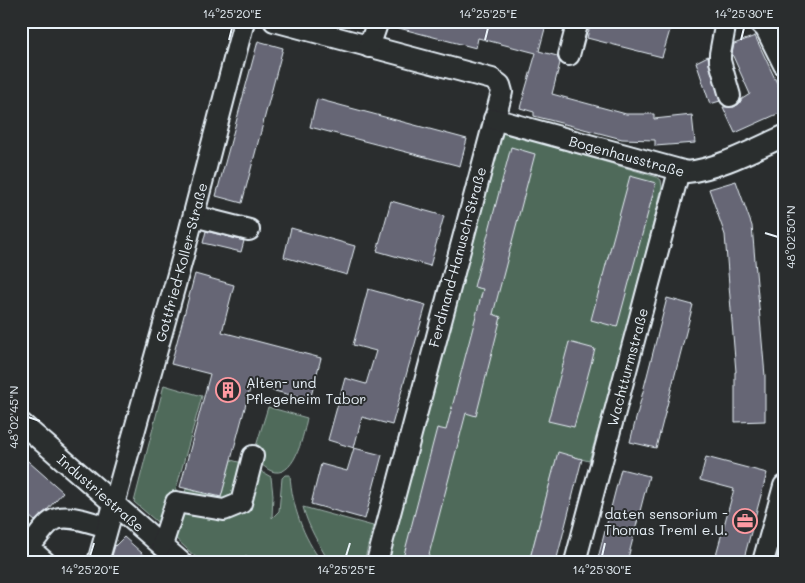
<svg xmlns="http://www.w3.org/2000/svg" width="805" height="583" viewBox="0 0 805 583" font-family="Mali,sans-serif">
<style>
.green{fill:#506b5a;stroke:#9caea9}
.building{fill:#666675;stroke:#e8f1f8}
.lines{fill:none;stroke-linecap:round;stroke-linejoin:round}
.minor-casing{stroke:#e8f1f8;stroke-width:24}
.minor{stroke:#2a2d2e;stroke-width:20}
.ticks{fill:none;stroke:#e8f1f8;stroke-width:2}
.labels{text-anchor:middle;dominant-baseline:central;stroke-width:4;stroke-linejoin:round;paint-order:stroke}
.street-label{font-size:14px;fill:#e8f1f8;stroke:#2a2d2e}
.poi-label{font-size:14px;fill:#e8f1f8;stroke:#2a2d2e;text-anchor:start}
.neatline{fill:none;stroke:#e8f1f8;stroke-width:2}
.ticks-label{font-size:12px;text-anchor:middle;fill:#e8f1f8}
</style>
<rect width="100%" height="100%" fill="#2a2d2e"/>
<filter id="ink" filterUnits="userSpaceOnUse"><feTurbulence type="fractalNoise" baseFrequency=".02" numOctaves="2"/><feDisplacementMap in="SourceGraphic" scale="10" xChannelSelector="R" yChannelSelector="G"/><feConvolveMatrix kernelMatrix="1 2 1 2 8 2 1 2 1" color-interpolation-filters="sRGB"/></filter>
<g filter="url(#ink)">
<g class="green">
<polygon points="503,132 657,177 661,180 662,187 624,341 589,461 558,453 529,562 387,562"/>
<polygon points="164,385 202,396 173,500 164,528 134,502"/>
<path d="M 268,407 L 307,418 C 304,432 296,475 275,472 C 267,471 258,461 253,456 Z"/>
<path d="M 231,460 L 250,465 L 271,477 L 273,495 L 272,518 L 279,511 L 282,478 L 285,475 L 290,475 C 292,506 303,537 322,562 L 247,562 L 246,555 L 245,562 L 201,562 L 173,536 L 186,489 L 221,498 Z"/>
<path d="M 303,507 L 373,526 L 364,562 L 329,562 C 319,544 308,527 303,507 Z"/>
</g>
<g class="building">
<polygon points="391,21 547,21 539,51 557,56 560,63 552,94 626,114 654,114 654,119 692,115 695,143 655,146 655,140 622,139 534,116 534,112 520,108 536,53 478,38 476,48 391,26"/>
<polygon points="591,21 637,21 670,30 662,57 587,38"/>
<polygon points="755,36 784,98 784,111 735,133 723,107 734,107 739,104 742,99 750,94 732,54 734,44"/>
<polygon points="258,41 283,48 242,203 216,196"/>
<polygon points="708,56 709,64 720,101 710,104 696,62"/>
<polygon points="317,99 467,139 460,166 310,127"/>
<polygon points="511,147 535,154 493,314 501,317 476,416 466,413 427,562 402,562 437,428 446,430 483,289 474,287"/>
<polygon points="630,176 656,183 617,327 591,320"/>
<polygon points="736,181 752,226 765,376 765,421 735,422 735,372 736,372 725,235 709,189"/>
<polygon points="391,201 444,216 430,266 377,251"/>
<polygon points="291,228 355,246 347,275 284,257"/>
<polygon points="206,231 244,241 241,252 203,243"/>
<polygon points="195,274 234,285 222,332 321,358 310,400 251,385 221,497 180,487 210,374 171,364"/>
<polygon points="368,289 426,305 392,425 362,417 354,448 328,440 345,378 366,384 376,351 353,345"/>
<polygon points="667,298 693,305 656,448 630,442"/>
<polygon points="569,342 595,349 574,427 548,421"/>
<polygon points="354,448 382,455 365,519 311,504 321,464 347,471"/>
<polygon points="558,452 582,459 556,562 529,562"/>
<polygon points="21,455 63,492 47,510 35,521 21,510"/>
<polygon points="706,457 767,473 743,562 714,562 734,489 700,480"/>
<polygon points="621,469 649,476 627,562 597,562"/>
<polygon points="784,531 784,562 775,562"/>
<polygon points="124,537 152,562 110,562 115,546"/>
</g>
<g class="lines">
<defs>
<g id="minor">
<polyline points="274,21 492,79 500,85 502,92 377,562"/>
<polyline points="726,21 720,54 720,61 730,96"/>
<polyline points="758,21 766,29 784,65"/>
<polyline points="369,47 378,21"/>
<polyline points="569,55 578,21"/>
<path id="s1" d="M 494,119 L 687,172 C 718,169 755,149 784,136"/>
<polyline points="194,216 249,230"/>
<path id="s2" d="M 21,423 L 181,562"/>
<polyline points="162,545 176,502 224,510 241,503 253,456"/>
<path d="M 45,562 L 29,548 C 35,541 44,526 52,521 C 66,512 92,523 107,527"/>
<path id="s3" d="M 98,562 L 183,256 L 244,21"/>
<path id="s4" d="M 575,562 L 679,171"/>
<polyline points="763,562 784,486"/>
</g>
</defs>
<use href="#minor" class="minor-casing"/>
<use href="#minor" class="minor"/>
</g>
</g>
<path class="ticks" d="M 229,40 L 232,28M 485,40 L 488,28M 741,40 L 744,28M 765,233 L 778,237M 28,417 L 40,421M 90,556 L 94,543M 346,556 L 350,543M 602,556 L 605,543"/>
<defs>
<symbol id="building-ring" viewBox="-11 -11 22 22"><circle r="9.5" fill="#2a2d2e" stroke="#ff9aa2" stroke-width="1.5"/><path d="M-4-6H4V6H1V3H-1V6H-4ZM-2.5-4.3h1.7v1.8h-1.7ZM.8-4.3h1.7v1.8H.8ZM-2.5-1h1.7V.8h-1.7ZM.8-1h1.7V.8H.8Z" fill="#ff9aa2"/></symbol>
<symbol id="office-ring" viewBox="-11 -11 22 22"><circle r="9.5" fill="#2a2d2e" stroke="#ff9aa2" stroke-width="1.5"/><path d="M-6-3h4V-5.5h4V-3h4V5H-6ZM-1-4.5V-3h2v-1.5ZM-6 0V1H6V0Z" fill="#ff9aa2"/></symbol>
</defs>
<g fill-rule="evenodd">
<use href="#building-ring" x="214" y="376" width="28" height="28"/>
<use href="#office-ring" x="731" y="507" width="28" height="28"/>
</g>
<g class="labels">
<g class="street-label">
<text stroke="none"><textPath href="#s1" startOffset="138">Bogenhausstraße</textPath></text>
<text transform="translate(457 257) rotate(-75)">Ferdinand-Hanusch-Straße</text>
<text stroke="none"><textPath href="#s3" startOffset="311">Gottfried-Koller-Straße</textPath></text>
<text stroke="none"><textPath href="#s4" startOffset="202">Wachtturmstraße</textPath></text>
<text stroke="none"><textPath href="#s2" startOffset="106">Industriestraße</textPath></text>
</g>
<g class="poi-label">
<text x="246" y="382">Alten- und<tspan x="246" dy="16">Pflegeheim Tabor</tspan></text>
<text x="728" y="513" text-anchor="end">daten sensorium -<tspan x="728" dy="16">Thomas Treml e.U.</tspan></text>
</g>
</g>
<rect width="805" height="583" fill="none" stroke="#2a2d2e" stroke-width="55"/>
<rect x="28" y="28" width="750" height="528" class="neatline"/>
<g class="ticks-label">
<text x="232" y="18">14°25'20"E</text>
<text x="488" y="18">14°25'25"E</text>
<text x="744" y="18">14°25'30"E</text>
<text transform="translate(791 237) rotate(-90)" y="4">48°02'50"N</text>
<text transform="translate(14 417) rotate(-90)" y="4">48°02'45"N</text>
<text x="90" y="574">14°25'20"E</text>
<text x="346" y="574">14°25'25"E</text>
<text x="602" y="574">14°25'30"E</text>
</g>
</svg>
